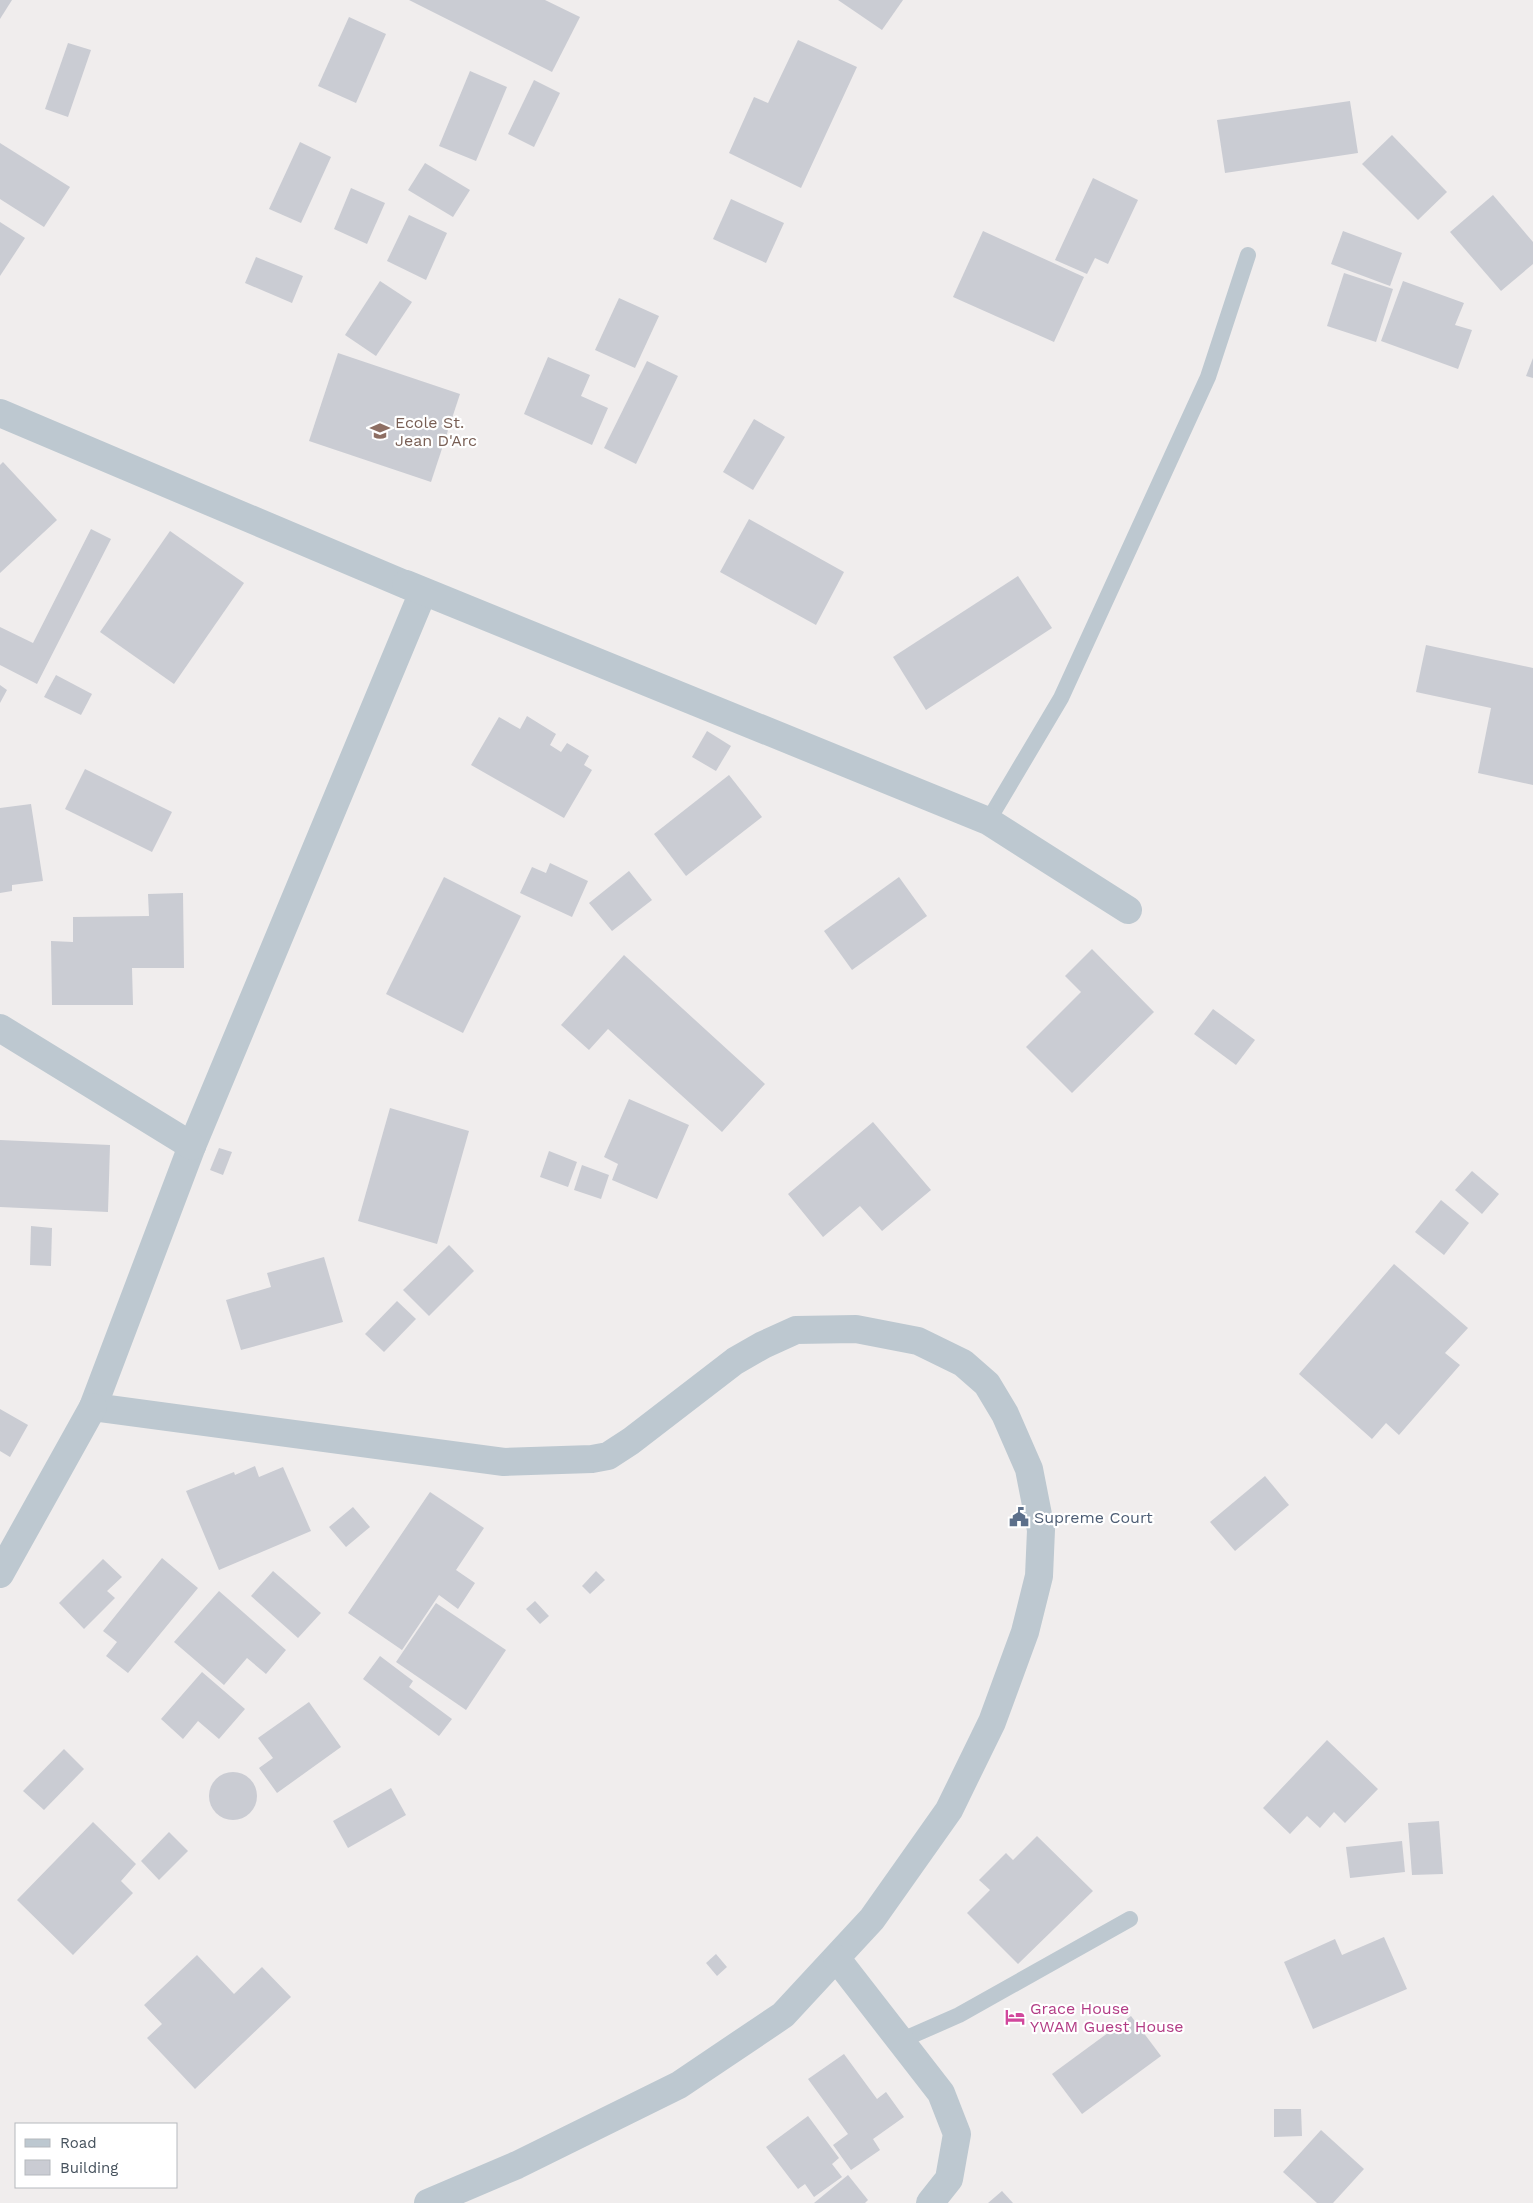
<svg xmlns="http://www.w3.org/2000/svg" width="1533" height="2203" viewBox="0 0 1533 2203" font-family="'Work Sans',sans-serif">
<style>
.building{fill:#caccd3}
.lines{fill:none;stroke-linecap:round;stroke-linejoin:round}
.service{stroke:#bdc8d0;stroke-width:16}
.minor{stroke:#bdc8d0;stroke-width:28}
.labels{text-anchor:middle;dominant-baseline:central;stroke-width:4.5;stroke-linejoin:round;paint-order:stroke}
.education-label{font-size:16px;fill:#785e54;stroke:#fff;text-anchor:start}
.service-label{font-size:16px;fill:#4e5e75;stroke:#fff;text-anchor:start}
.hotel-label{font-size:16px;fill:#b23c85;stroke:#fff;text-anchor:start}
</style>
<rect width="100%" height="100%" fill="#f0eded"/>
<g class="building">
<polygon points="0,0 12,0 0,19"/>
<polygon points="409,0 545,0 580,17 552,72"/>
<polygon points="838,0 903,0 882,30"/>
<polygon points="349,17 386,34 356,103 318,86"/>
<polygon points="798,40 857,67 801,188 729,153 754,97 768,103"/>
<polygon points="68,43 91,50 68,117 45,109"/>
<polygon points="470,71 507,87 476,161 439,146"/>
<polygon points="534,80 560,93 534,147 508,134"/>
<polygon points="1350,101 1358,153 1225,173 1217,120"/>
<polygon points="1392,135 1447,192 1418,220 1362,164"/>
<polygon points="300,142 331,157 301,223 269,209"/>
<polygon points="0,143 70,187 44,227 0,199"/>
<polygon points="425,163 470,190 453,217 408,190"/>
<polygon points="1093,178 1138,200 1108,264 1095,258 1087,274 1055,260"/>
<polygon points="351,188 385,203 367,244 334,229"/>
<polygon points="1493,195 1533,242 1533,264 1501,291 1450,232"/>
<polygon points="731,199 784,223 766,263 713,239"/>
<polygon points="409,215 447,233 426,280 387,261"/>
<polygon points="0,222 25,238 0,276"/>
<polygon points="983,231 1084,277 1054,342 953,297"/>
<polygon points="1343,231 1402,253 1390,286 1331,264"/>
<polygon points="256,257 303,276 292,303 245,283"/>
<polygon points="1344,273 1393,289 1376,342 1327,326"/>
<polygon points="380,281 412,302 376,356 345,335"/>
<polygon points="1403,281 1464,303 1455,325 1472,330 1458,369 1381,341"/>
<polygon points="619,298 659,316 635,368 595,350"/>
<polygon points="338,353 460,394 431,482 309,441"/>
<polygon points="548,357 590,375 581,396 608,408 592,445 524,414"/>
<polygon points="1533,358 1533,378 1526,376"/>
<polygon points="647,361 678,376 636,464 604,448"/>
<polygon points="754,419 785,437 753,490 723,472"/>
<polygon points="3,462 57,520 0,573 0,465"/>
<polygon points="749,519 844,572 816,625 720,572"/>
<polygon points="91,529 111,539 37,684 0,665 0,627 33,643"/>
<polygon points="170,531 244,583 174,684 100,632"/>
<polygon points="1018,576 1052,628 926,710 893,657"/>
<polygon points="1426,645 1533,668 1533,785 1478,773 1491,708 1416,692"/>
<polygon points="56,675 92,694 81,715 44,697"/>
<polygon points="0,685 7,690 0,703"/>
<polygon points="527,716 556,734 550,745 561,752 567,743 589,756 584,765 592,770 564,818 471,765 499,717 520,729"/>
<polygon points="707,731 731,746 716,771 692,757"/>
<polygon points="85,769 172,812 152,852 65,809"/>
<polygon points="729,775 762,817 686,876 654,834"/>
<polygon points="31,804 43,881 12,885 12,891 0,893 0,808"/>
<polygon points="550,863 588,881 572,917 520,893 532,867 546,873"/>
<polygon points="629,871 652,900 612,931 589,903"/>
<polygon points="444,877 521,916 463,1033 386,994"/>
<polygon points="899,877 927,916 852,970 824,931"/>
<polygon points="183,893 184,968 132,968 133,1005 52,1005 51,941 73,942 73,917 149,916 148,894"/>
<polygon points="1092,949 1154,1012 1072,1093 1026,1047 1081,992 1065,976"/>
<polygon points="624,955 765,1084 722,1132 608,1029 589,1050 561,1025"/>
<polygon points="1213,1009 1255,1040 1236,1065 1194,1034"/>
<polygon points="629,1099 689,1125 657,1199 612,1180 618,1164 604,1157"/>
<polygon points="390,1108 469,1131 437,1244 358,1221"/>
<polygon points="873,1122 931,1190 882,1231 860,1206 823,1237 788,1194"/>
<polygon points="0,1140 110,1145 108,1212 0,1207"/>
<polygon points="219,1148 232,1152 223,1175 210,1170"/>
<polygon points="549,1151 577,1162 568,1187 540,1177"/>
<polygon points="582,1165 609,1175 601,1199 574,1190"/>
<polygon points="1472,1171 1499,1194 1482,1214 1455,1190"/>
<polygon points="1441,1200 1469,1223 1444,1255 1415,1232"/>
<polygon points="31,1226 52,1228 51,1266 30,1265"/>
<polygon points="449,1245 474,1271 429,1316 403,1290"/>
<polygon points="324,1257 343,1322 241,1350 226,1300 271,1287 267,1273"/>
<polygon points="1394,1264 1468,1328 1445,1353 1460,1365 1399,1435 1386,1423 1372,1439 1299,1374"/>
<polygon points="397,1301 416,1319 384,1352 365,1334"/>
<polygon points="0,1409 28,1425 10,1457 0,1451"/>
<polygon points="255,1466 259,1477 283,1467 311,1531 219,1570 186,1491 234,1472 235,1475"/>
<polygon points="1265,1476 1289,1505 1235,1551 1210,1522"/>
<polygon points="430,1492 484,1528 456,1570 475,1583 458,1609 439,1595 402,1650 348,1613"/>
<polygon points="353,1507 370,1527 346,1547 329,1527"/>
<polygon points="162,1558 198,1588 128,1673 106,1656 117,1642 103,1631"/>
<polygon points="103,1559 122,1577 107,1591 115,1598 84,1629 59,1603"/>
<polygon points="273,1571 321,1613 298,1638 251,1596"/>
<polygon points="596,1571 605,1580 590,1594 582,1586"/>
<polygon points="219,1591 286,1650 266,1674 247,1658 224,1685 174,1642"/>
<polygon points="535,1601 549,1616 540,1624 526,1609"/>
<polygon points="436,1603 506,1650 466,1710 396,1662"/>
<polygon points="380,1656 413,1681 409,1687 452,1719 439,1736 363,1679"/>
<polygon points="202,1672 245,1709 219,1739 198,1721 183,1739 161,1719"/>
<polygon points="309,1702 341,1747 277,1793 259,1768 273,1758 258,1738"/>
<polygon points="1327,1740 1378,1789 1345,1823 1334,1812 1320,1828 1307,1816 1290,1834 1263,1808"/>
<polygon points="64,1749 84,1769 44,1810 23,1791"/>
<circle cx="233" cy="1796" r="24"/>
<polygon points="391,1788 406,1815 348,1848 333,1821"/>
<polygon points="1439,1821 1443,1874 1412,1875 1408,1823"/>
<polygon points="93,1822 136,1864 121,1881 133,1893 73,1955 17,1900"/>
<polygon points="169,1832 188,1851 159,1880 141,1861"/>
<polygon points="1037,1836 1093,1891 1018,1964 967,1913 990,1890 979,1880 1006,1853 1013,1860"/>
<polygon points="1402,1841 1405,1872 1350,1878 1346,1847"/>
<polygon points="1384,1937 1407,1989 1313,2029 1284,1962 1335,1939 1342,1955"/>
<polygon points="716,1954 727,1967 717,1976 706,1963"/>
<polygon points="197,1955 234,1994 262,1967 291,1997 195,2089 147,2038 162,2024 144,2005"/>
<polygon points="1131,2016 1161,2056 1082,2114 1052,2074"/>
<polygon points="844,2054 877,2099 886,2092 904,2117 873,2139 880,2150 851,2170 833,2145 848,2134 808,2079"/>
<polygon points="1274,2109 1301,2109 1302,2136 1274,2137"/>
<polygon points="808,2116 839,2158 832,2164 842,2177 814,2197 805,2184 798,2189 766,2147"/>
<polygon points="1321,2130 1364,2169 1333,2203 1317,2203 1283,2172"/>
<polygon points="848,2175 868,2200 865,2203 814,2203"/>
<polygon points="1002,2191 1013,2203 988,2203"/>
</g>
<g class="lines">
<g class="service">
<polyline points="988,821 1061,698 1208,377 1248,255"/>
<polyline points="902,2040 959,2015 1130,1919"/>
</g>
<g class="minor">
<polyline points="0,413 423,592 192,1146 93,1407 504,1462 592,1459 608,1456 631,1441 735,1361 763,1345 796,1330 856,1329 918,1341 963,1363 987,1384 1005,1414 1029,1469 1041,1530 1039,1576 1025,1632 992,1722 949,1810 872,1919 783,2015 679,2085 517,2165 428,2203"/>
<polyline points="406,584 988,821 1128,910"/>
<polyline points="0,1028 192,1146"/>
<polyline points="0,1574 93,1407"/>
<polyline points="837,1959 941,2093 957,2134 949,2179 930,2203"/>
</g>
</g>
<defs>
<symbol id="school-bare" viewBox="-9 -9 18 18"><path d="M0-5L7-2L0 1L-7-2ZM-4 1L0 2.5L4 1V4Q0 6-4 4Z" fill="#8d6e63" stroke="#fff" stroke-width="2.5" paint-order="stroke"/></symbol>
<symbol id="civic-bare" viewBox="-9 -9 18 18"><path d="M-.6-6.5H3V-4.5H.6V-3L4-1V1h2V6H-6V1h2V-1L-.6-3ZM-1.2 2.5V6h2.4V2.5Z" fill="#5c6f8a" stroke="#fff" stroke-width="2.5" paint-order="stroke"/></symbol>
<symbol id="hotel-bare" viewBox="-9 -9 18 18"><path d="M-6-4.5h1.5V1H6V5H4.5V3h-9V5H-6ZM-4 0a1.8 1.8 0 1 1 3.6 0ZM.5 0V-2.5h3Q6-2.5 6 0Z" fill="#d1479c" stroke="#fff" stroke-width="2.5" paint-order="stroke"/></symbol>
</defs>
<g fill-rule="evenodd">
<use href="#school-bare" x="366" y="417" width="28" height="28"/>
<use href="#civic-bare" x="1005" y="1503" width="28" height="28"/>
<use href="#hotel-bare" x="1001" y="2003" width="28" height="28"/>
</g>
<g class="labels">
<g class="education-label">
<text x="395" y="422">Ecole St.<tspan x="395" dy="18">Jean D'Arc</tspan></text>
</g>
<g class="service-label">
<text x="1034" y="1517">Supreme Court</text>
</g>
<g class="hotel-label">
<text x="1030" y="2008">Grace House<tspan x="1030" dy="18">YWAM Guest House</tspan></text>
</g>
</g>
<rect x="15" y="2123" width="162" height="65" fill="#ffffff" stroke="#b5b9be"/>
<rect x="25" y="2139" width="25" height="8" fill="#bdc8d0" stroke="#b5b9be"/>
<text x="60" y="2148" font-size="15" fill="#45515c">Road</text>
<rect x="25" y="2160" width="25" height="15" fill="#caccd3" stroke="#b5b9be"/>
<text x="60" y="2173" font-size="15" fill="#45515c">Building</text>
</svg>
